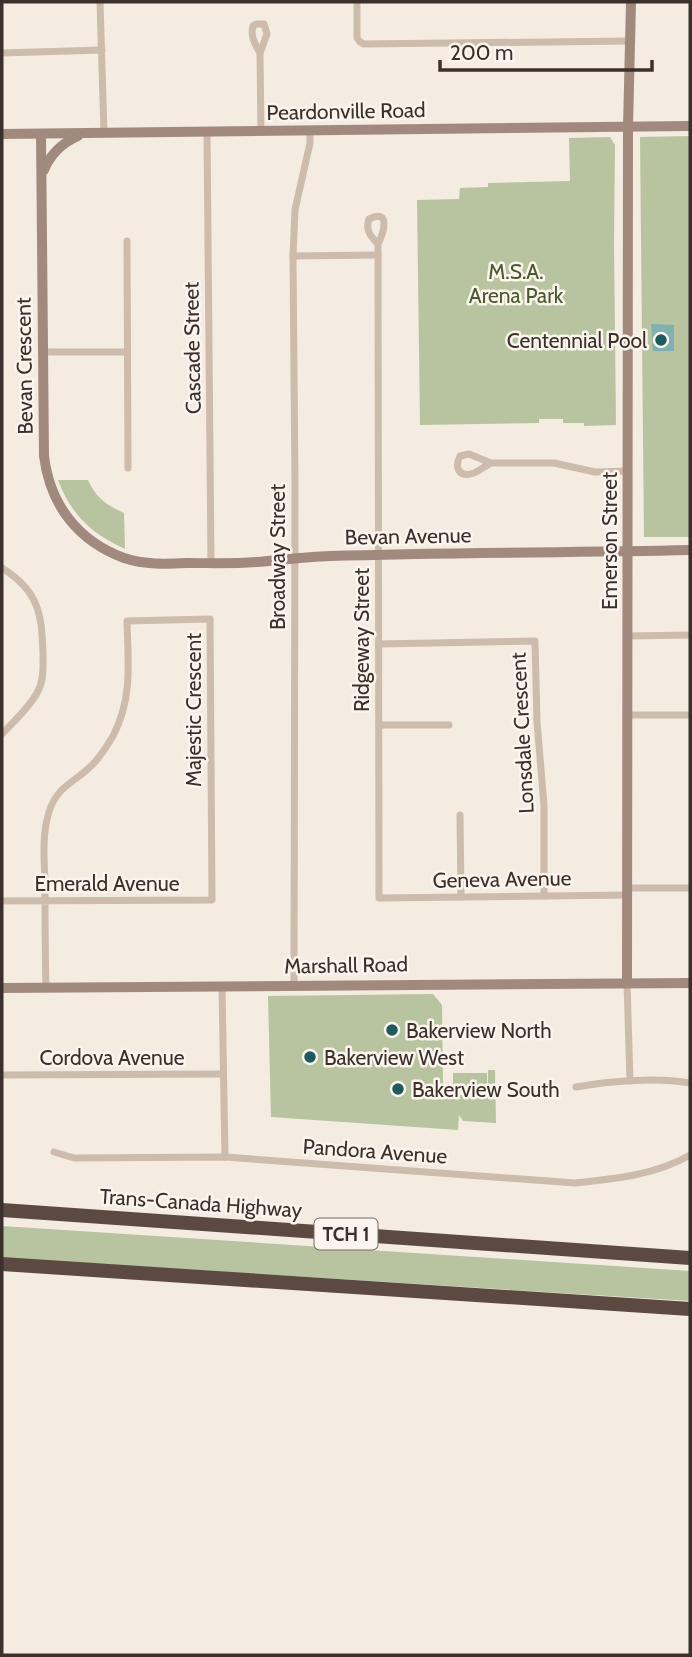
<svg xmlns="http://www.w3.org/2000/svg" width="692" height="1657" viewBox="0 0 692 1657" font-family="Cabin,sans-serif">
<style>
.green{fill:#b8c4a0}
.water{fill:#7fb0b2}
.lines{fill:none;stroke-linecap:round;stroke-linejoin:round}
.street{stroke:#cdbbac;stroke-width:7}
.secondary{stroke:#a18a7d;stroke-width:10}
.highway{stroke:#5c4a42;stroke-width:14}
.poi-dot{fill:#1f5a5e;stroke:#fbf5ee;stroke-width:2.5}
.labels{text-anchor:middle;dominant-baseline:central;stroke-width:5;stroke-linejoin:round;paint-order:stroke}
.shield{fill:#fbf5ee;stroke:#756b66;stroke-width:2}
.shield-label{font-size:19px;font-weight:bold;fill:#3b302b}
.street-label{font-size:21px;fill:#3b302b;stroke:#fbf5ee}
.park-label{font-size:21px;fill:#4a5a2e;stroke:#fbf5ee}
.poi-label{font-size:21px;fill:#3b302b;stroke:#fbf5ee;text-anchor:start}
</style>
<rect width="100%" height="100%" fill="#f4ebe1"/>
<g class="green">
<polygon points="690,136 690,537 644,537 640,137"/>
<polygon points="610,137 615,145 614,242 616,425 584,426 584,423 563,423 563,419 539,419 539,423 420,425 417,200 459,199 460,188 488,187 488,183 570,181 569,138"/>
<path d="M 58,480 L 88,480 C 96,498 106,505 124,513 L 125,549 C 91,533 72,516 58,480 Z"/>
<polygon points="433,994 442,1005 443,1083 452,1093 458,1093 459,1095 488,1094 488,1070 495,1070 496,1123 463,1121 459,1115 458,1130 271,1117 268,996"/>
<rect x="453" y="1073" width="34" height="19"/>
<polygon points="2,1226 690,1271 690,1301 2,1258"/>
</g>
<polygon class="water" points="651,324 674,325 674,351 653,351"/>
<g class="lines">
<g class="street">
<polyline points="100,2 104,133"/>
<polyline points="357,2 357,38 360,42 364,44 630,41"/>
<polyline points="2,53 102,50"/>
<path d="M 260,53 C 255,44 250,36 253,26 L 256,24 L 264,24 L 267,34 L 260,53 L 261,132"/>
<polyline points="207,132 211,563"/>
<polyline points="127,241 128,468"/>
<path d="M 378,244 C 371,237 365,230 369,219 C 392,208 383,234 378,244 L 379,898 L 627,895"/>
<polyline points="293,256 378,255"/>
<polyline points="43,352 127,352"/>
<path d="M 491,463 C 485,466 479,471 474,473 C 459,478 454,468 460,456 L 469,454 L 491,463 L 554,463 L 595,472 L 628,471"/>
<path d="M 2,568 C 39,591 42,614 43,655 C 43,668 44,681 37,693 C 29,708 14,721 2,734"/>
<polyline points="628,636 690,635"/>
<polyline points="379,644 535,641 537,722 544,805 544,896"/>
<polyline points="628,715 690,715"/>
<polyline points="379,725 449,725"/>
<polyline points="460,815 461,897"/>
<polyline points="627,888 690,888"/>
<path d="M 2,901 L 212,900 L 210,619 L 127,621 C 128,663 133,697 113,736 C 107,746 100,758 91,766 C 74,783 57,786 49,812 C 42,834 44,858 45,881 C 45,917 45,952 46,988"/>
<polyline points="627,982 630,1081"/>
<polyline points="294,985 295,486 293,256 295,210 310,143 310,131"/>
<polyline points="222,986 225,1157"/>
<polyline points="2,1075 223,1074"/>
<path d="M 576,1087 C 610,1081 656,1077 690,1083"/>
<path d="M 54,1152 L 74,1158 L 225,1157 L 575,1183 C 614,1179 656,1175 690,1155"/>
</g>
<g class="secondary">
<polyline points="2,134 690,126"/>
<path d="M 41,134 L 44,456 C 50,505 78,541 124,558 C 145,565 166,564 187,563 C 210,563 233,564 256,562 C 281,560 305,557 330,556 C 450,552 570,553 690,550"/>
<path d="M 44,170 C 51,153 62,143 78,136"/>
<polyline points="627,982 628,127 631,2"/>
<polyline points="2,988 690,983"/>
</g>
<g class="highway">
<polyline points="2,1210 690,1258"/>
<polyline points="2,1264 690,1309"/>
</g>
</g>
<g class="poi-dot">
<circle cx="661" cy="340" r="7"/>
<circle cx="392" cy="1030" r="7"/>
<circle cx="310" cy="1057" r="7"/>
<circle cx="398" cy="1089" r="7"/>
</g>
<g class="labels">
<rect class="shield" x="314.5" y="1218.5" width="63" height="31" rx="5"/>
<g class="shield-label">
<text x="346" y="1234">TCH 1</text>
</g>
<g class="street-label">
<text transform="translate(346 111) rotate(-1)">Peardonville Road</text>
<text transform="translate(192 348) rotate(-91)">Cascade Street</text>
<text transform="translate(24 366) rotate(-91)">Bevan Crescent</text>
<text transform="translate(408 536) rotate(-1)">Bevan Avenue</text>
<text transform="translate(609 541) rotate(-90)">Emerson Street</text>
<text transform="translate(277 557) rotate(-90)">Broadway Street</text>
<text transform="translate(361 640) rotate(-90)">Ridgeway Street</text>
<text transform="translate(193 710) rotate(-90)">Majestic Crescent</text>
<text transform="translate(522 733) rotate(-93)">Lonsdale Crescent</text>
<text transform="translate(502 879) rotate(-1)">Geneva Avenue</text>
<text x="107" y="883">Emerald Avenue</text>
<text transform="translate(346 965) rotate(-1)">Marshall Road</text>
<text x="112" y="1057">Cordova Avenue</text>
<text transform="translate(375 1151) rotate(4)">Pandora Avenue</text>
<text transform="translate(201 1203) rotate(4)">Trans-Canada Highway</text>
</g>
<g class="park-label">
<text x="516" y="271">M.S.A.<tspan x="516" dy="24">Arena Park</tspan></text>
</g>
<g class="poi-label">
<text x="647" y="340" text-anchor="end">Centennial Pool</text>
<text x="406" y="1030">Bakerview North</text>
<text x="324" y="1057">Bakerview West</text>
<text x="412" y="1089">Bakerview South</text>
</g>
</g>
<rect width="692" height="1657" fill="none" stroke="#3b302b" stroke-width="7"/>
<path d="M440 60v10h212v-10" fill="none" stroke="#3b302b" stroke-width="3.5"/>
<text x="450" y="60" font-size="21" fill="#3b302b" stroke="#fbf5ee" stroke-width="5" paint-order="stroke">200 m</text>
</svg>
